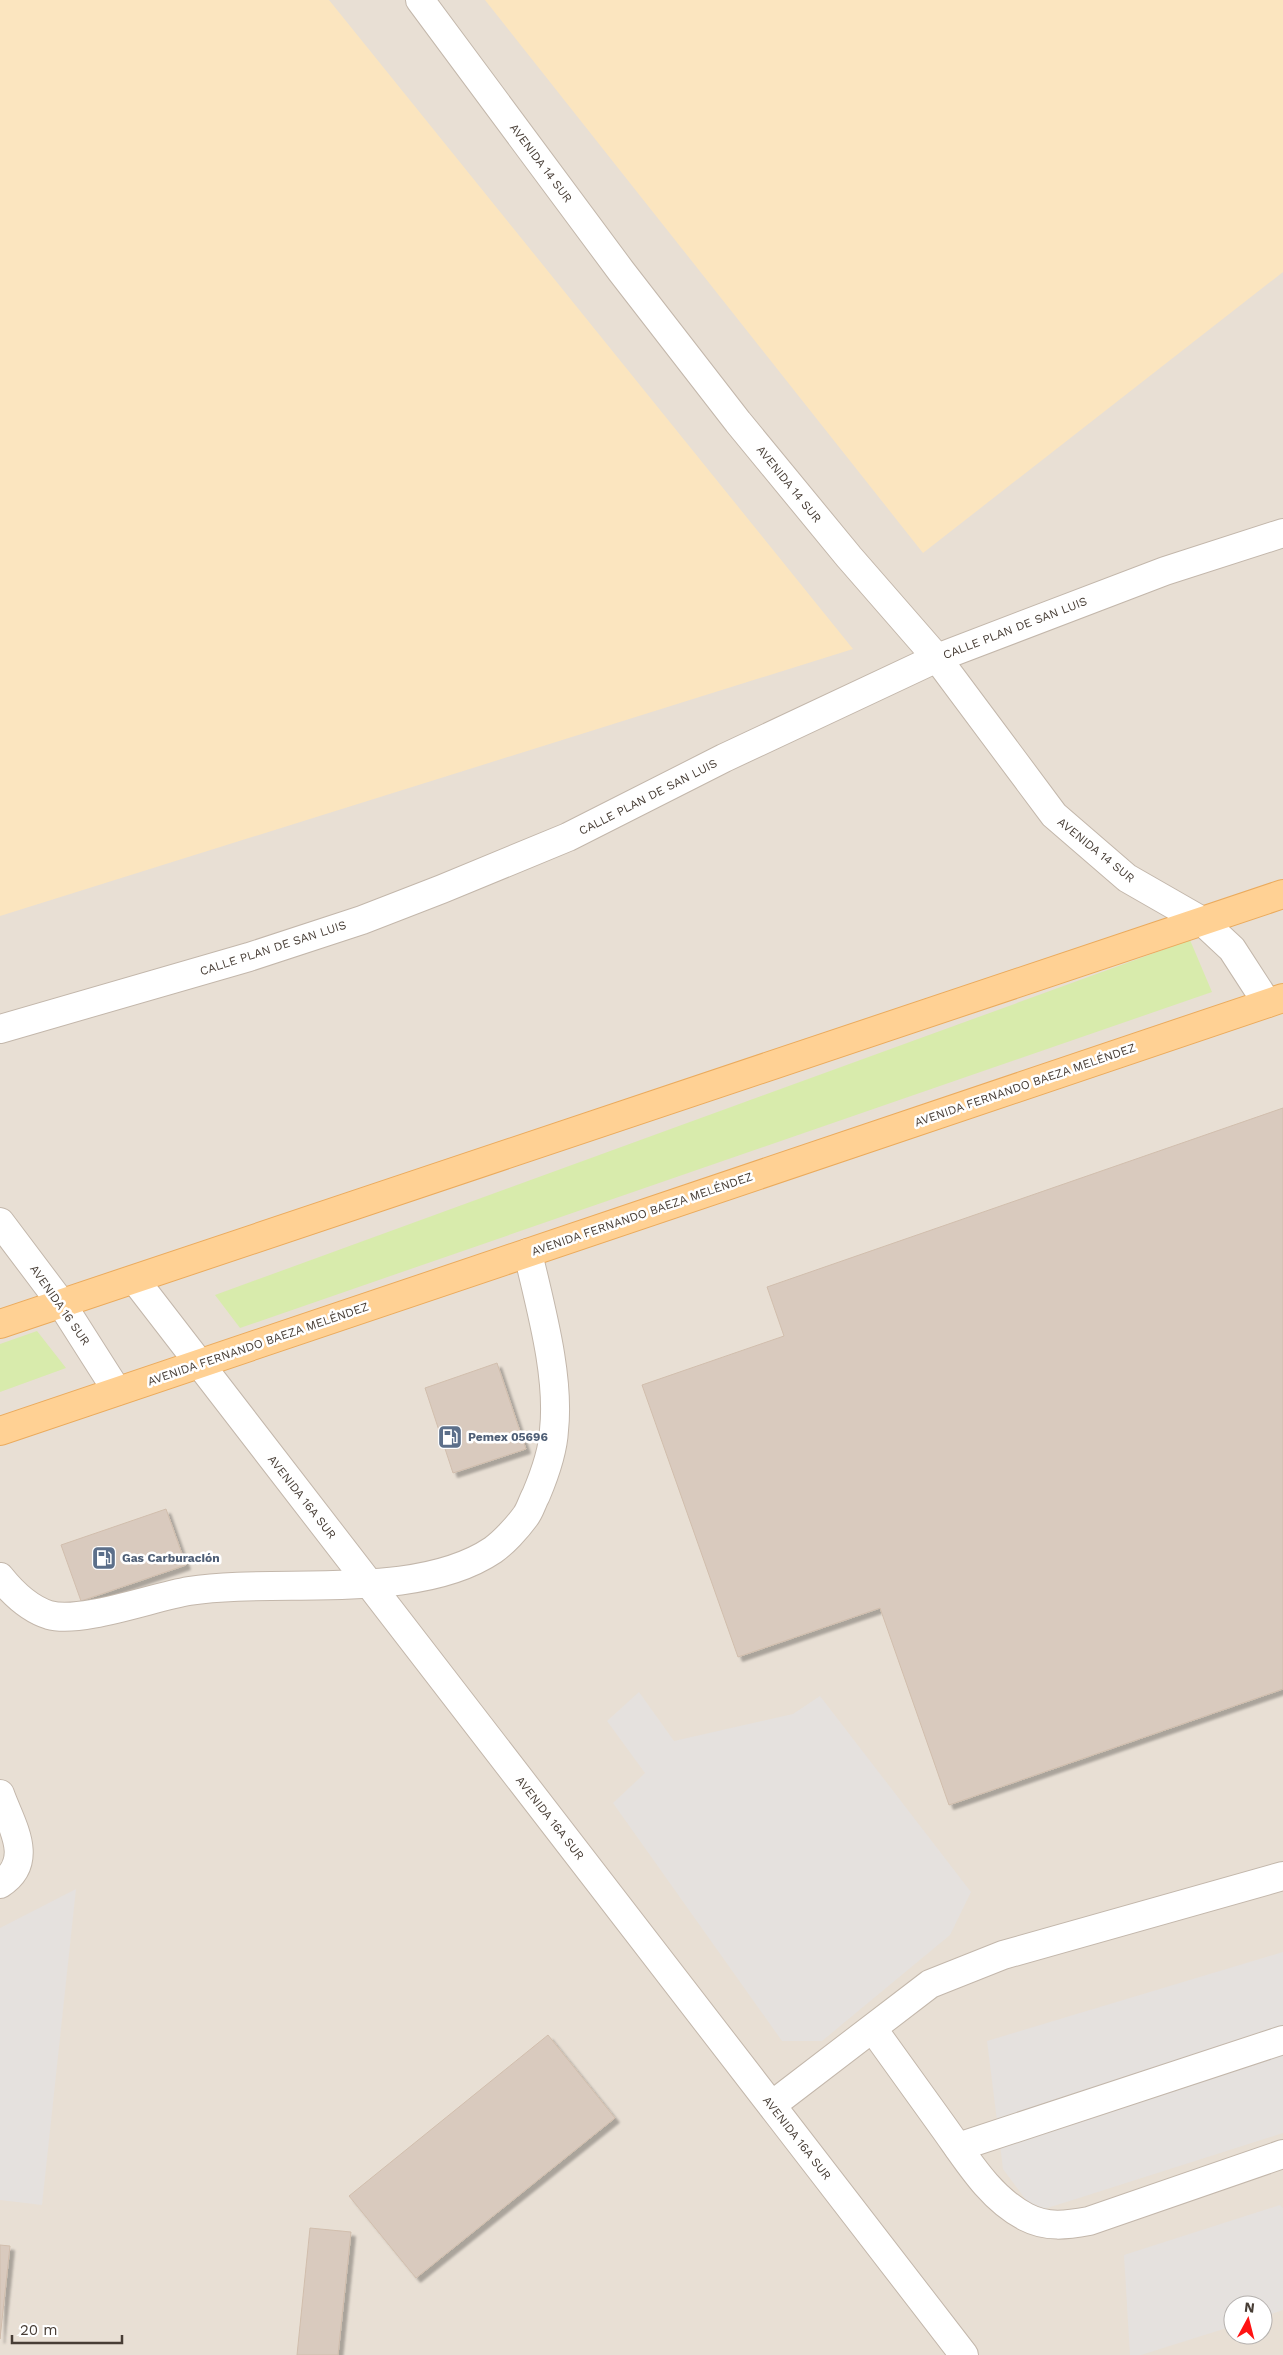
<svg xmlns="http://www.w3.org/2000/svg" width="1283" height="2355" font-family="'Work Sans',sans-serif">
<defs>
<filter id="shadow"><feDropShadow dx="4.5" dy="4.5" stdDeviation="1" flood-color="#0004"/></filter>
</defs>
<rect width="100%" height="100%" fill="#f4eee6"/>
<path fill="#e8dfd4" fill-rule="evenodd" d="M0,0H1283V2355H0ZM1233,2305H1263V2335H1233Z"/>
<g fill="#d8ebac">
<polygon points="1190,940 1212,992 240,1328 215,1295"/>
<polygon points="37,1331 66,1368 0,1392 0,1344"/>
</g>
<g fill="#fbe5bf">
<polygon points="0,0 329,0 853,649 0,916"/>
<polygon points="485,0 1283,0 1283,272 923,553"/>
</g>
<g fill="#e5e1de">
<polygon points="639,1692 674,1741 793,1714 820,1696 971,1892 950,1935 822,2041 782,2041 613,1803 645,1773 607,1721"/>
<polygon points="76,1889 42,2205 0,2200 0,1928"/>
<polygon points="1283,1952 1283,2133 1035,2212 1003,2169 987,2041"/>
<polygon points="1280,2205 1283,2208 1283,2310 1263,2317 1263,2305 1233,2305 1233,2326 1141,2355 1130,2355 1124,2255"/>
</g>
<g fill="#d9cabe" stroke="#d1bead" filter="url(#shadow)">
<polygon points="1283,1108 1283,1689 949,1805 880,1608 738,1657 642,1385 784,1336 767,1287"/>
<polygon points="497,1363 526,1449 453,1473 425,1388"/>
<polygon points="166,1509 186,1565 81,1601 61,1545"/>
<polygon points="548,2035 615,2118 416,2278 349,2196"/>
<polygon points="310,2228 351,2232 338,2355 297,2355"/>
<polygon points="0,2245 10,2246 0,2339"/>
</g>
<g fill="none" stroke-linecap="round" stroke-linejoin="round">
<defs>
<g id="minor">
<polyline points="420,0 621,271 738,422 849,557 937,658 1054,815 1127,878 1202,921 1232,949 1267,1003"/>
<polyline points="0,1029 249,957 362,920 442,889 568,837 724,758 937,658 1165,571 1283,533"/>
<polyline points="0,1222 61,1303 117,1391"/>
<polyline points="135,1280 964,2355"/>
<path d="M0,1577C12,1592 30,1609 49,1615C81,1624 153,1597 189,1591C278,1577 416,1602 493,1550C503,1543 517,1528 525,1517C530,1511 532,1502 536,1495C544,1476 553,1451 554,1430C560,1375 540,1306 528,1253"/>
<path d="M0,1794C11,1825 36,1861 0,1884"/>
<path d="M873,2029C896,2061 919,2093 942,2125C966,2158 989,2198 1026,2217C1047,2228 1067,2225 1089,2221L1283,2154"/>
<polyline points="772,2105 930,1984 1003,1955 1283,1876"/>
<polyline points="958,2147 1283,2040"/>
</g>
<g id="major">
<polyline points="0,1324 1283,894"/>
<polyline points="0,1431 1283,998"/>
</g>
</defs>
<use href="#minor" stroke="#c3b7ab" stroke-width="30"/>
<use href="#major" stroke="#ebab5d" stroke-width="30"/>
<use href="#minor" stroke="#fff" stroke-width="28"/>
<use href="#major" stroke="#ffd194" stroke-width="28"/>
</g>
<defs>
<symbol id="fuel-square" viewBox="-11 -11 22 22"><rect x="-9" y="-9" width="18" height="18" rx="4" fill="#5c6f8a" stroke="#fff"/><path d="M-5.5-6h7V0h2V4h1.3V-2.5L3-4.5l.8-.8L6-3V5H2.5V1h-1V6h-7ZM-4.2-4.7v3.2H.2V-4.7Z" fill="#fff"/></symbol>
</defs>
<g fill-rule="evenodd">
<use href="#fuel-square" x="436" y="1423" width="28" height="28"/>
<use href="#fuel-square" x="90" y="1544" width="28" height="28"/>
</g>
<g text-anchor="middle" stroke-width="5" stroke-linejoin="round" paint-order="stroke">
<g font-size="12" fill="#473d35" stroke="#fff">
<text transform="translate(541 163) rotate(53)" y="4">AVENIDA 14 SUR</text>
<text transform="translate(789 484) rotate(51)" y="4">AVENIDA 14 SUR</text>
<text transform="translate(1015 628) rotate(-21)" y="4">CALLE PLAN DE SAN LUIS</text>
<text transform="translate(648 797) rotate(-27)" y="4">CALLE PLAN DE SAN LUIS</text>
<text transform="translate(1096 850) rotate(39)" y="4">AVENIDA 14 SUR</text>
<text transform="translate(273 948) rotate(-18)" y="4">CALLE PLAN DE SAN LUIS</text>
<text transform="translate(1025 1085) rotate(-19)" y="4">AVENIDA FERNANDO BAEZA MELÉNDEZ</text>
<text transform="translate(642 1214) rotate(-19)" y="4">AVENIDA FERNANDO BAEZA MELÉNDEZ</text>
<text transform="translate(60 1305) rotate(55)" y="4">AVENIDA 16 SUR</text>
<text transform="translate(258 1344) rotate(-19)" y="4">AVENIDA FERNANDO BAEZA MELÉNDEZ</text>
<text transform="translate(302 1497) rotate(52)" y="4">AVENIDA 16A SUR</text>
<text transform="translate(550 1818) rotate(52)" y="4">AVENIDA 16A SUR</text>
<text transform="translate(797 2138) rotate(52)" y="4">AVENIDA 16A SUR</text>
</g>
<g font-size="12" font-weight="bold" fill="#4e5e75" stroke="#fff" text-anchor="start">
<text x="468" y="1441">Pemex 05696</text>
<text x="122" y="1562">Gas Carburación</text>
</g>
</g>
<g transform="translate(1248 2320) rotate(7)"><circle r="24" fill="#ffffff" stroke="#b5b1ae"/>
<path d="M0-4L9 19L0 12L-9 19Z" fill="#ff1212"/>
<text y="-8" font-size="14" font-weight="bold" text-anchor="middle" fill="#473d35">N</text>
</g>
<path d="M12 2335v8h110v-8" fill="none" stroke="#473d35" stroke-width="2.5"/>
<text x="20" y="2335" font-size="15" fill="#473d35" stroke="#ffffff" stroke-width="4" paint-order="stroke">20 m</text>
</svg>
